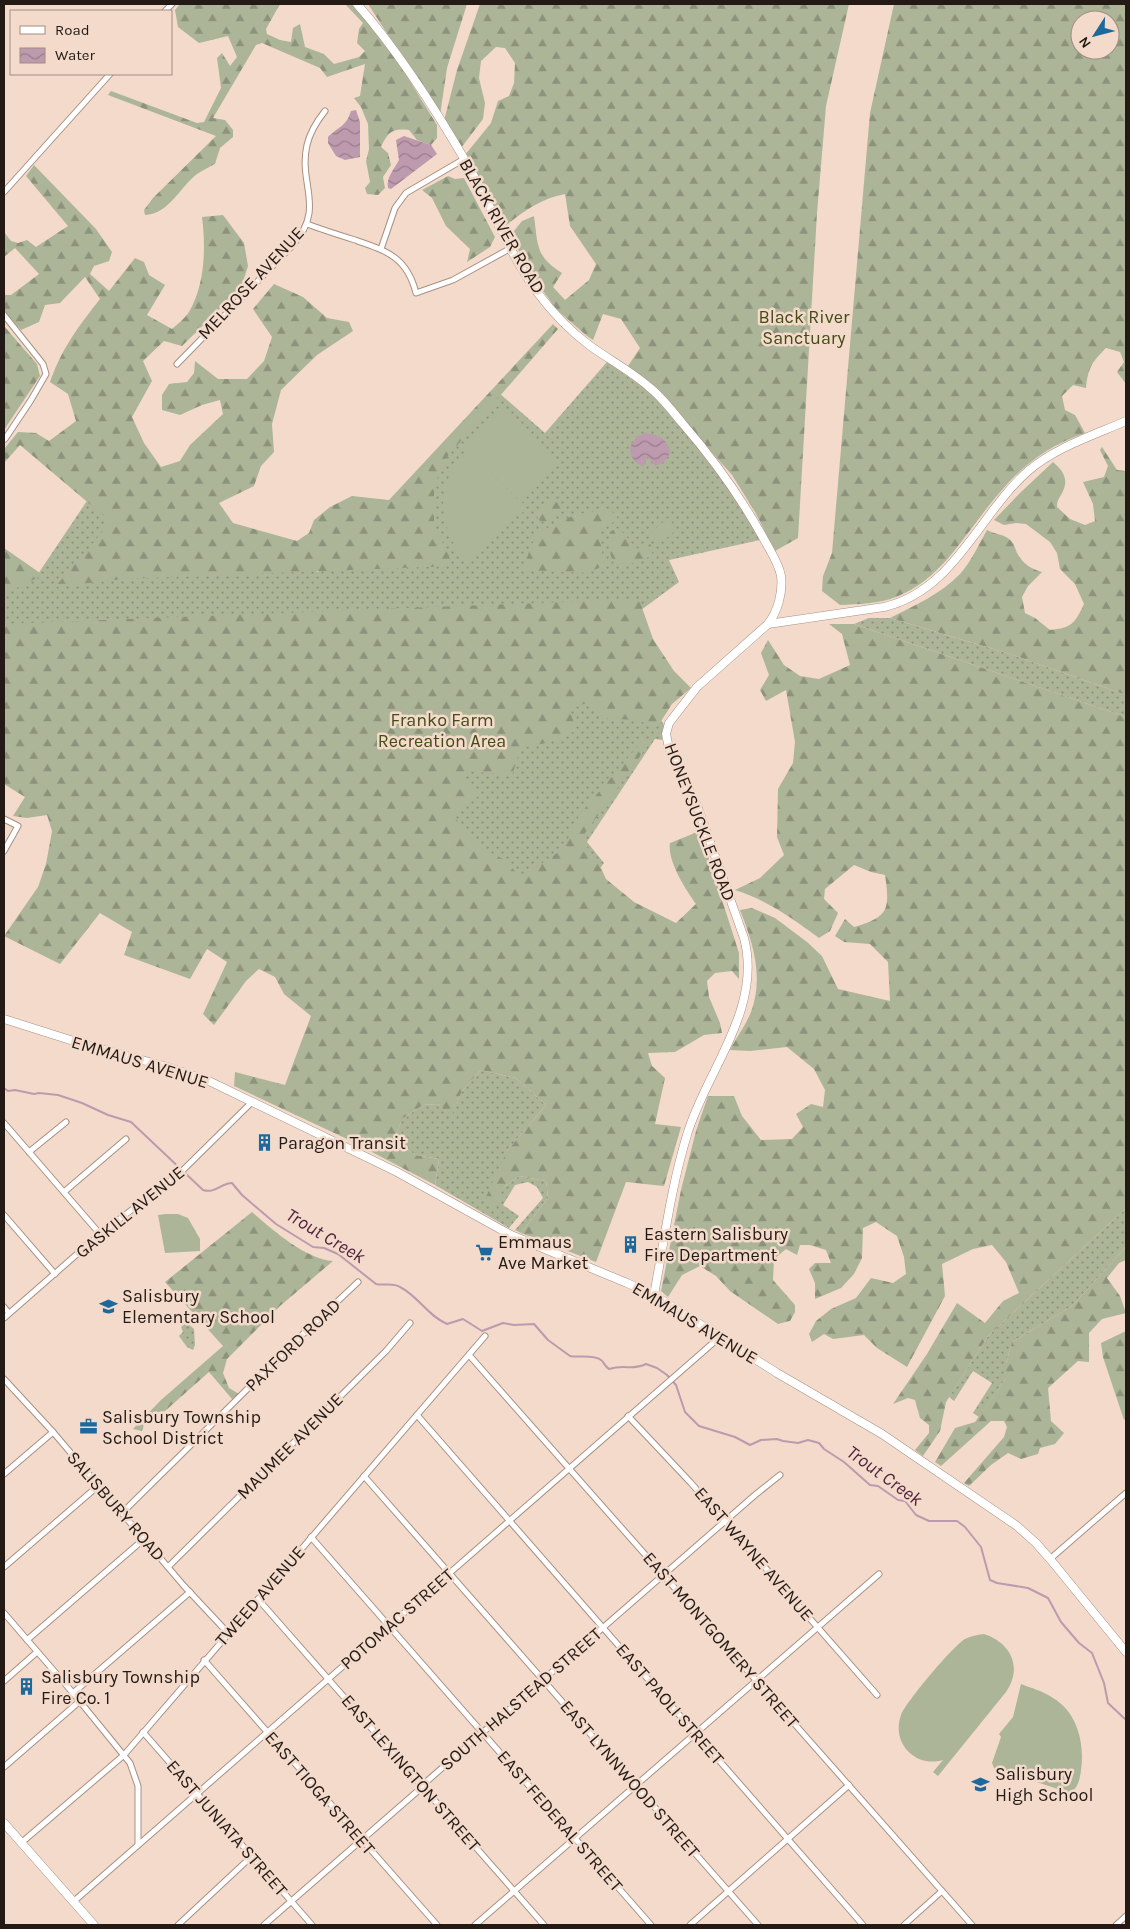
<svg xmlns="http://www.w3.org/2000/svg" width="1130" height="1929" font-family="Karla,sans-serif">
<defs>
<pattern id="grass-dots" width="8" height="8" patternUnits="userSpaceOnUse" patternTransform="scale(1.25)"><rect width="8" height="8" fill="#adb598"/><path d="M2 2h.1M6 6h.1" fill="none" stroke="#8c927b" stroke-width="1.8" stroke-linecap="round"/></pattern>
<pattern id="forest-firs" width="22" height="20" patternUnits="userSpaceOnUse" patternTransform="scale(1.25)"><rect width="22" height="20" fill="#adb598"/><path d="M5 1l3.5 6h-7zM16 11l3.5 6h-7z" fill="#8c927b"/></pattern>
<pattern id="water-waves" width="16" height="10" patternUnits="userSpaceOnUse" patternTransform="scale(1.25)"><rect width="16" height="10" fill="#bd9aad"/><path d="M0 5q4-4 8 0t8 0" fill="none" stroke="#997d8c"/></pattern>
</defs>
<rect width="100%" height="100%" fill="#f3dacb"/>
<g fill="url(#grass-dots)">
<polygon points="607,362 654,395 726,481 760,540 669,560 679,582 607,635 664,725 662,740 655,739 587,842 604,863 512,984 4,684 4,551 38,574 109,468 318,572 499,393 545,433"/>
<polygon points="869,618 890,618 1010,654 1126,695 1126,717 854,624"/>
<polygon points="481,1070 516,1078 546,1105 507,1151 503,1188 519,1176 546,1181 548,1198 521,1233 515,1230 543,1198 537,1187 528,1182 515,1185 503,1205 519,1216 509,1228 435,1185 439,1159 415,1155 394,1140 402,1119 423,1105 438,1104 451,1116 462,1091"/>
<polygon points="1126,1208 1126,1247 1072,1306 1012,1342 1006,1363 1006,1378 979,1417 973,1413 992,1383 973,1371 954,1401 949,1397 988,1336"/>
<polygon points="186,1322 194,1329 195,1345 193,1350 187,1347 179,1336 183,1332 181,1327"/>
</g>
<g fill="url(#forest-firs)" fill-rule="evenodd">
<path d="M180,4H280L266,29L267,34L280,40L291,42L293,28L300,24L305,47L324,54L334,64L359,57L365,51L357,43L359,29L363,23L345,4H353L392,52L437,125V138L431,145L417,140L409,130C392,128 388,132 381,147L388,153L391,165L383,177L385,188L378,195L367,194L365,188L370,182L366,161L369,149L368,124L361,107L354,98L360,96L365,64L327,77L320,68L262,43L256,45L213,118L225,120L233,130V137L220,148L215,164C209,167 203,170 197,174C180,187 169,214 145,215L144,210L153,198L216,136L108,95L111,91L197,123L204,122L221,88L217,58L222,53L230,66L237,57L228,36L199,43L178,27L175,10Z"/>
<polygon points="368,4 467,4 447,68 440,115"/>
<path d="M480,4H849L826,106L817,213L798,538L775,551L755,512L732,475L646,379L628,366L640,348L621,319L603,314L593,340L587,336L556,309L535,279L510,236L522,221L534,216C538,245 535,256 562,273L553,287L565,300L589,280L596,264L570,226L565,194C540,199 524,211 504,227L465,155L491,123L498,101L509,96L514,83L515,63L505,48L496,47L481,61L479,78L485,103L483,119L461,148L444,121L457,70Z"/>
<path d="M894,4H1126V384L1117,372L1124,362L1120,352L1106,348C1092,362 1088,368 1086,388L1073,385L1062,396L1065,410L1075,415L1085,433C1040,449 1016,471 987,508C960,542 939,580 896,597C879,604 858,604 840,605L822,591L823,576L832,553L870,113ZM1080,20H1110V50H1080Z"/>
<path d="M34,165L96,229L112,252L109,261L94,266L90,274L109,291L135,258L144,262L149,275L165,285L147,315L172,329C178,324 185,318 189,312C205,285 206,247 202,217L223,215L244,243L248,266L241,288L182,346L164,341L143,361L152,381L132,417L144,443L161,467L180,461L190,445L223,414L220,400L202,405L180,415L162,410V395L169,384L187,382L194,373L195,361L218,379H247L264,361L272,337L253,309L274,284L303,297L327,318L349,322L353,331L317,355L281,390L272,424L274,452L261,466L254,486L219,503L233,523L297,541L309,533L314,520L330,507L352,496L389,500L553,324L558,329L447,457L434,486V531L448,550L451,566L123,579L55,587L111,522L20,445L4,463V449L18,432L36,433L49,441L76,421L68,394L50,382C62,348 78,327 100,299L85,277L60,303L45,305L39,322L21,330L4,311V295H11L39,274L15,248L4,257V232L11,241L18,243L27,240L36,247L68,226L26,176Z"/>
<polygon points="448,176 455,179 464,178 495,237 490,247 467,262 470,249 446,226 432,198 422,190"/>
<polygon points="4,326 37,364 40,376 4,430"/>
<path d="M1102,447L1117,470L1126,471V695L1010,654L890,618C915,605 941,594 960,574C971,562 979,544 987,530C994,534 1003,534 1009,539C1014,543 1015,548 1017,553C1023,564 1031,569 1042,572L1028,586L1022,597L1025,613L1035,618L1050,630C1072,628 1075,623 1084,604L1075,584L1060,569L1057,553L1050,542L1026,524L1016,523L1004,525L994,520L1020,493L1053,462C1062,470 1069,478 1063,491C1060,498 1057,499 1057,507L1070,519L1085,525L1095,521L1093,504L1083,482L1104,477L1108,466L1100,450Z"/>
<polygon points="552,497 556,502 565,506 565,510 555,514 553,519 544,522 540,521 537,517"/>
<polygon points="611,510 618,519 601,530 600,539 604,565 588,573 526,570 529,550 539,531 553,526 576,514"/>
<path d="M616,528C626,532 629,543 638,549L650,544L654,550C645,565 630,563 614,564C610,554 607,544 610,532Z"/>
<polygon points="4,547 4,548 43,575 10,591 4,591"/>
<path d="M639,599L653,639L674,671L691,688L672,704L658,726L634,720L603,718L587,703L569,709L577,730L550,742L521,748L512,775L467,771L459,778L481,795L460,806L455,818L484,849L505,860L521,878L563,849L580,814L644,739L653,738L583,836L589,851L601,868L606,879L634,902L676,923L696,904C686,890 667,861 670,843L700,831L739,953V979L732,971L715,973L707,981L709,997L720,1023L722,1033L704,1035L675,1052L648,1053L652,1066L665,1078L655,1124L681,1127L664,1186L626,1182L596,1262L521,1233L548,1198L546,1181L519,1176L503,1188L495,1208L486,1197L507,1151L546,1105L516,1078L481,1070L462,1091L451,1117L438,1104L423,1105L402,1119L394,1140L415,1155L439,1159L435,1185L347,1139L234,1086L235,1072L285,1085L311,1016L284,994L275,977L259,969L246,981L214,1025L203,1014L227,962L207,949L190,979L124,955L132,932L100,913L60,964L4,936L38,887L46,864L52,831L47,815L27,818L13,816L25,797L4,784V624Z"/>
<path d="M829,624H854L1126,717V1208L988,1336L946,1402L940,1431L923,1456L915,1450L929,1433V1425L920,1418L915,1400L908,1398L893,1404L927,1354L957,1303L985,1323L1003,1301L1019,1293L1006,1262L992,1245L973,1249L942,1264L945,1296L907,1367L877,1348L864,1335L833,1339L824,1334L812,1342L809,1334L816,1321L831,1309L856,1298L871,1278L893,1283L906,1274L904,1257L897,1236L876,1222L863,1228L862,1258L854,1274L841,1288L815,1299V1283L809,1269L815,1263H831L826,1250L810,1245H800L797,1255L786,1249L774,1259L773,1280L795,1305V1312L790,1321L778,1324L730,1291L716,1276L700,1266L682,1275L668,1297L661,1291L681,1190L696,1131L708,1096H734L742,1116L761,1140L792,1139L803,1127L796,1114L811,1104L823,1107L825,1090L814,1069L787,1047L750,1051L730,1050C736,1038 746,1025 751,1012C764,977 753,943 740,910L752,908L775,918L807,942L822,956L838,989L890,1001L888,962L870,944L844,942L835,936L845,919L854,927C889,917 890,909 885,875L871,872L854,865L825,889L824,899L838,913L830,931L819,938C792,918 767,900 735,890L760,878L784,855L777,837L778,789L793,763L795,742L786,690L766,701L760,690L769,675L761,653L768,640L784,665L800,676L819,679L850,665L842,634Z"/>
<path d="M252,1212C273,1230 305,1259 333,1261L280,1306L227,1359L223,1373L229,1388L239,1394L232,1399L209,1372L165,1411L154,1413L145,1421L142,1431L133,1429L161,1400L223,1346L165,1282Z"/>
<polygon points="1126,1247 1126,1260 1119,1263 1107,1278 1120,1296 1126,1313 1102,1319 1089,1333 1089,1362 1078,1361 1048,1388 1051,1421 1064,1433 1055,1444 1040,1448 1038,1454 1021,1459 1008,1453 991,1465 969,1486 964,1483 1004,1437 1007,1427 1004,1421 991,1421 941,1466 935,1462 955,1428 975,1422 1006,1378 1006,1363 1012,1342 1072,1306"/>
<polygon points="1126,1331 1126,1418 1124,1420 1103,1357 1101,1343"/>
</g>
<g fill="#adb598">
<path d="M502,405L560,462L522,502L526,507L524,512L519,514L477,556L466,562C444,535 434,499 454,467C458,461 463,457 467,452L518,502H521L463,445Z"/>
<polygon points="668,518 677,529 657,546 648,535"/>
<polygon points="166,1214 178,1214 188,1218 200,1239 200,1251 165,1253 158,1215"/>
<path d="M984,1634C1011,1643 1023,1667 1006,1692L938,1776L933,1772L943,1760C931,1763 921,1762 911,1754C899,1744 896,1729 901,1715C906,1702 953,1646 965,1639C971,1636 977,1635 984,1634Z"/>
<path d="M1021,1684C1031,1688 1043,1691 1053,1698C1077,1712 1085,1743 1081,1770C1080,1779 1078,1788 1070,1793L994,1768L992,1763L1001,1737L999,1734L1013,1717Z"/>
</g>
<g fill="url(#water-waves)">
<path d="M356,110L360,122V157L345,160L336,156L328,143V137C339,126 346,127 351,111Z"/>
<path d="M404,136L431,145L437,154L391,189L388,188C386,177 394,170 399,160L396,140Z"/>
<path d="M646,433C660,435 667,439 670,453L664,462L655,466L648,457L646,459V464L642,466C624,457 628,438 646,433Z"/>
</g>
<g fill="none" stroke-linecap="round" stroke-linejoin="round">
<path stroke="#bd9aad" stroke-width="2" d="M4,1088L8,1091L15,1090L34,1094L39,1093L58,1095L82,1103L108,1115L131,1122L203,1190C215,1194 221,1183 232,1183L242,1195L276,1224L313,1247L324,1248L338,1254L376,1284C384,1286 392,1282 400,1287C418,1296 428,1316 447,1324L463,1319L482,1331L503,1323L514,1325L534,1324L548,1340L570,1356C577,1358 593,1354 601,1360C604,1362 605,1367 609,1369C625,1364 632,1371 646,1364L657,1368L667,1375L676,1385L685,1412L699,1426L735,1437L750,1445L761,1440L777,1439L783,1441L798,1443L808,1440L819,1443L824,1449L844,1462L870,1485L878,1486L898,1500L905,1501L916,1515L929,1521H957L965,1527L981,1547L990,1580L997,1583L1028,1588L1048,1598L1061,1622L1079,1643L1092,1653L1104,1683L1108,1703L1126,1720"/>
<defs>
<g id="street">
<polyline points="165,11 172,4"/>
<polyline points="4,192 110,74"/>
<path d="M307,224C323,230 339,235 355,240C387,251 407,257 416,293L453,280L511,248"/>
<polyline points="381,249 395,208 406,193 464,159"/>
<polyline points="4,315 43,364 46,374 31,400 5,439"/>
<path d="M177,364L293,245C326,207 298,185 307,145C310,132 317,121 325,111"/>
<polyline points="4,819 18,826 4,851"/>
<polyline points="4,1123 100,1234"/>
<polyline points="29,1152 66,1122"/>
<polyline points="64,1192 126,1139"/>
<polyline points="4,1215 55,1274"/>
<polyline points="4,1307 9,1313"/>
<polyline points="4,1318 100,1234 180,1173 252,1102"/>
<polyline points="469,1355 972,1925"/>
<polyline points="4,1379 53,1432 184,1586 228,1633"/>
<polyline points="417,1415 863,1925"/>
<polyline points="628,1416 691,1483 877,1695"/>
<polyline points="4,1474 53,1432"/>
<polyline points="364,1476 758,1925"/>
<polyline points="122,1513 305,1332 358,1282"/>
<polyline points="311,1537 651,1925"/>
<polyline points="1050,1559 1126,1493"/>
<polyline points="4,1567 98,1486"/>
<polyline points="168,1567 386,1351 410,1323"/>
<polyline points="258,1599 544,1925"/>
<polyline points="4,1613 73,1693 130,1763 138,1786 138,1845"/>
<polyline points="27,1640 144,1539"/>
<polyline points="204,1660 437,1925"/>
<polyline points="4,1681 37,1652"/>
<polyline points="73,1693 190,1592"/>
<polyline points="143,1732 312,1925"/>
<polyline points="4,1767 80,1701"/>
<polyline points="21,1843 124,1755 485,1336"/>
<polyline points="73,1902 721,1336"/>
<polyline points="178,1925 252,1856"/>
<polyline points="264,1925 420,1789 426,1782 755,1495 780,1475"/>
<polyline points="475,1925 879,1574"/>
<polyline points="690,1925 849,1785"/>
<polyline points="904,1925 942,1891"/>
<polyline points="1116,1925 1126,1916"/>
</g>
<g id="secondary">
<path d="M357,4C400,53 436,110 469,167C492,208 509,253 537,292C552,312 569,330 589,345C608,359 631,371 649,387C662,397 672,411 683,424C715,461 742,499 765,541C771,552 779,564 781,576C783,592 778,611 768,624"/>
<polyline points="4,1019 86,1045 168,1067 211,1082 397,1172 511,1235 627,1283 654,1295 777,1373 882,1434 1017,1526 1036,1543 1050,1559 1126,1652"/>
<path d="M654,1295C664,1242 671,1187 687,1135C706,1071 763,1009 744,938L698,808L669,748L666,734L669,723L697,687L768,624L884,607C954,591 979,514 1028,471C1056,447 1094,435 1126,421"/>
<polyline points="4,1823 94,1925"/>
</g>
</defs>
<use href="#street" stroke="#a89083" stroke-width="7"/>
<use href="#secondary" stroke="#a89083" stroke-width="9"/>
<use href="#street" stroke="#fff" stroke-width="5"/>
<use href="#secondary" stroke="#fff" stroke-width="8"/>
</g>
<defs>
<symbol id="building-bare" viewBox="-9 -9 18 18"><path d="M-4-6H4V6H1V3H-1V6H-4ZM-2.5-4.3h1.7v1.8h-1.7ZM.8-4.3h1.7v1.8H.8ZM-2.5-1h1.7V.8h-1.7ZM.8-1h1.7V.8H.8Z" fill="#1e699c" stroke="#f3dacb" stroke-width="2.5" paint-order="stroke"/></symbol>
<symbol id="supermarket-bare" viewBox="-9 -9 18 18"><path d="M-6-5.5h2.5l.6 2H6L4.5 2H-2.5L-4.4-4H-6ZM-1.5 3.2a1.3 1.3 0 1 0 .1 0ZM3 3.2a1.3 1.3 0 1 0 .1 0Z" fill="#1e699c" stroke="#f3dacb" stroke-width="2.5" paint-order="stroke"/></symbol>
<symbol id="school-bare" viewBox="-9 -9 18 18"><path d="M0-5L7-2L0 1L-7-2ZM-4 1L0 2.5L4 1V4Q0 6-4 4Z" fill="#1e699c" stroke="#f3dacb" stroke-width="2.5" paint-order="stroke"/></symbol>
<symbol id="office-bare" viewBox="-9 -9 18 18"><path d="M-6-3h4V-5.5h4V-3h4V5H-6ZM-1-4.5V-3h2v-1.5ZM-6 0V1H6V0Z" fill="#1e699c" stroke="#f3dacb" stroke-width="2.5" paint-order="stroke"/></symbol>
</defs>
<g fill-rule="evenodd">
<use href="#building-bare" x="252" y="1130" width="25" height="25"/>
<use href="#building-bare" x="618" y="1232" width="25" height="25"/>
<use href="#supermarket-bare" x="472" y="1240" width="25" height="25"/>
<use href="#school-bare" x="96" y="1294" width="25" height="25"/>
<use href="#office-bare" x="76" y="1414" width="25" height="25"/>
<use href="#building-bare" x="14" y="1674" width="25" height="25"/>
<use href="#school-bare" x="968" y="1772" width="25" height="25"/>
</g>
<g text-anchor="middle" stroke-width="5" stroke-linejoin="round" paint-order="stroke">
<g font-size="18" fill="#231a15" stroke="#f3dacb">
<text transform="translate(502 226) rotate(60)" y="6">BLACK RIVER ROAD</text>
<text transform="translate(251 283) rotate(-47)" y="6">MELROSE AVENUE</text>
<text transform="translate(700 822) rotate(69)" y="6">HONEYSUCKLE ROAD</text>
<text transform="translate(140 1062) rotate(17)" y="6">EMMAUS AVENUE</text>
<text transform="translate(130 1212) rotate(-39)" y="6">GASKILL AVENUE</text>
<text transform="translate(695 1323) rotate(31)" y="6">EMMAUS AVENUE</text>
<text transform="translate(293 1345) rotate(-44)" y="6">PAXFORD ROAD</text>
<text transform="translate(290 1446) rotate(-45)" y="6">MAUMEE AVENUE</text>
<text transform="translate(116 1506) rotate(49)" y="6">SALISBURY ROAD</text>
<text transform="translate(754 1554) rotate(49)" y="6">EAST WAYNE AVENUE</text>
<text transform="translate(260 1596) rotate(-49)" y="6">TWEED AVENUE</text>
<text transform="translate(397 1619) rotate(-41)" y="6">POTOMAC STREET</text>
<text transform="translate(721 1640) rotate(49)" y="6">EAST MONTGOMERY STREET</text>
<text transform="translate(521 1699) rotate(-41)" y="6">SOUTH HALSTEAD STREET</text>
<text transform="translate(670 1704) rotate(49)" y="6">EAST PAOLI STREET</text>
<text transform="translate(411 1773) rotate(49)" y="6">EAST LEXINGTON STREET</text>
<text transform="translate(630 1779) rotate(49)" y="6">EAST LYNNWOOD STREET</text>
<text transform="translate(320 1793) rotate(49)" y="6">EAST TIOGA STREET</text>
<text transform="translate(560 1821) rotate(49)" y="6">EAST FEDERAL STREET</text>
<text transform="translate(227 1828) rotate(49)" y="6">EAST JUNIATA STREET</text>
</g>
<g font-size="18" fill="#424c15" stroke="#f3dacb">
<text x="804" y="323">Black River<tspan x="804" dy="21">Sanctuary</tspan></text>
<text x="442" y="726">Franko Farm<tspan x="442" dy="21">Recreation Area</tspan></text>
</g>
<g font-size="18" fill="#231a15" stroke="#f3dacb" text-anchor="start">
<text x="278" y="1149">Paragon Transit</text>
<text x="644" y="1240">Eastern Salisbury<tspan x="644" dy="21">Fire Department</tspan></text>
<text x="498" y="1248">Emmaus<tspan x="498" dy="21">Ave Market</tspan></text>
<text x="122" y="1302">Salisbury<tspan x="122" dy="21">Elementary School</tspan></text>
<text x="102" y="1423">Salisbury Township<tspan x="102" dy="21">School District</tspan></text>
<text x="41" y="1683">Salisbury Township<tspan x="41" dy="21">Fire Co. 1</tspan></text>
<text x="995" y="1780">Salisbury<tspan x="995" dy="21">High School</tspan></text>
</g>
<g font-size="19" font-style="italic" fill="#4d1f3b" stroke="#f3dacb">
<text transform="translate(326 1235) rotate(31)" y="7">Trout Creek</text>
<text transform="translate(885 1475) rotate(36)" y="7">Trout Creek</text>
</g>
</g>
<rect width="1130" height="1929" fill="none" stroke="#231a15" stroke-width="10"/>
<rect x="10" y="10" width="162" height="65" fill="#f3dacb" stroke="#a08d82"/>
<rect x="20" y="26" width="25" height="8" fill="#ffffff" stroke="#a08d82"/>
<text x="55" y="35" font-size="15" fill="#231a15">Road</text>
<rect x="20" y="48" width="25" height="15" fill="url(#water-waves)" stroke="#a08d82"/>
<text x="55" y="60" font-size="15" fill="#231a15">Water</text>
<g transform="translate(1095 35) rotate(234)"><circle r="24" fill="#f3dacb" stroke="#a08d82"/>
<path d="M0-4L9 19L0 12L-9 19Z" fill="#1e699c"/>
<text y="-8" font-size="14" font-weight="bold" text-anchor="middle" fill="#231a15">N</text>
</g>
</svg>
